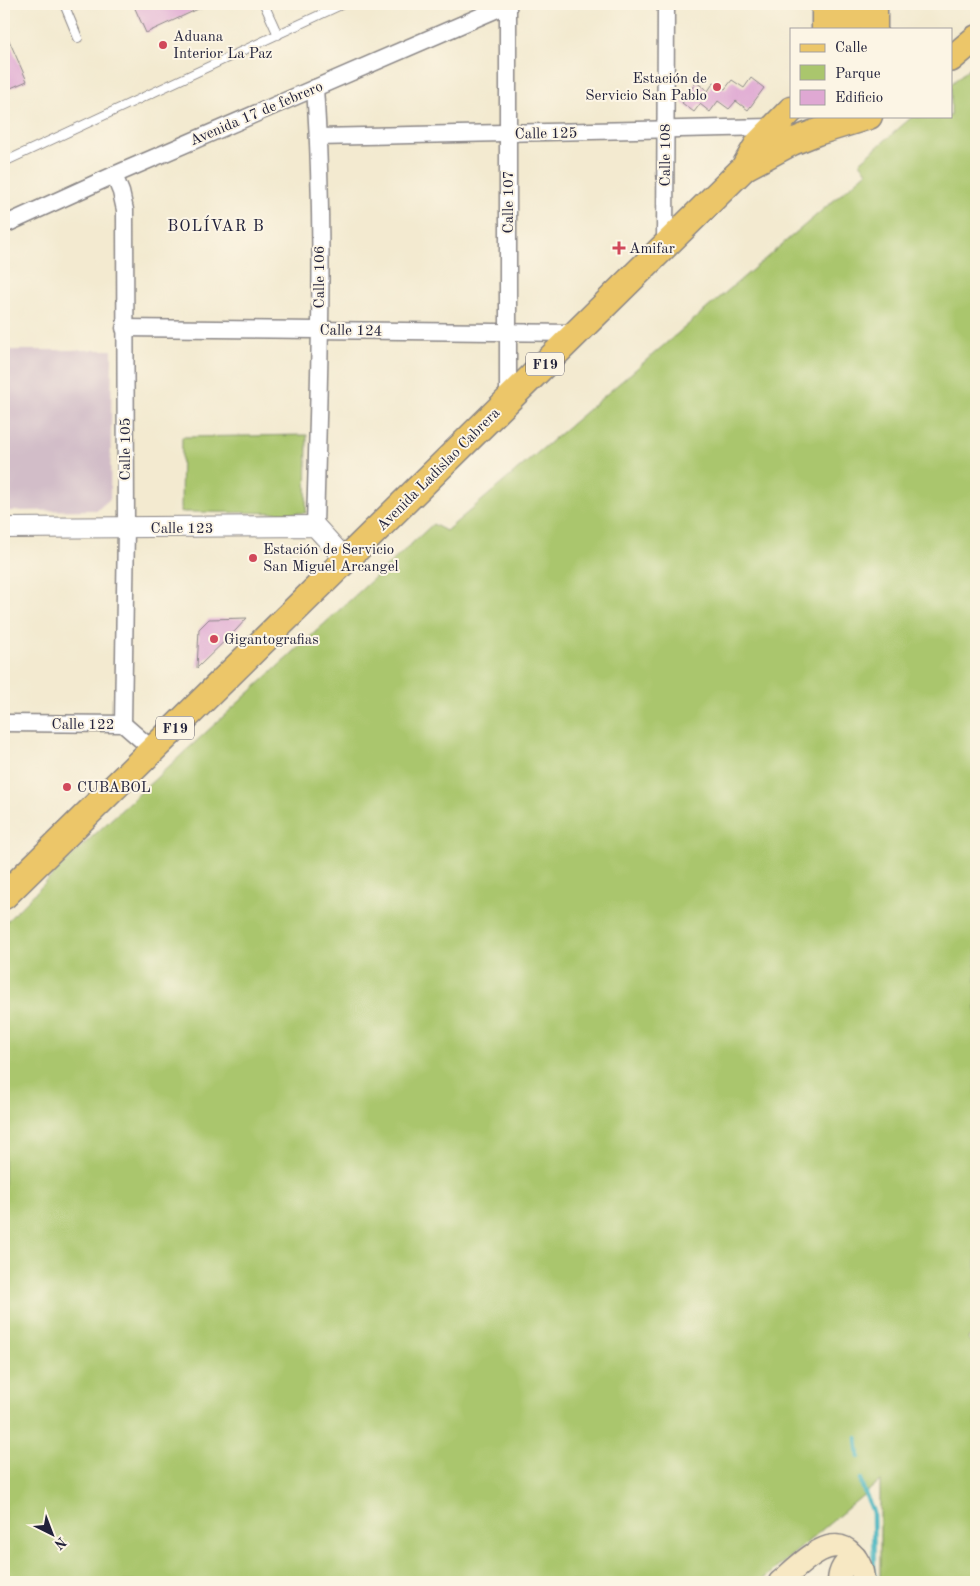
<svg xmlns="http://www.w3.org/2000/svg" width="980" height="1586" font-family="'Old Standard TT',serif">
<rect width="100%" height="100%" fill="#fcf5e5"/>
<filter id="ink" filterUnits="userSpaceOnUse"><feTurbulence type="fractalNoise" baseFrequency=".02" numOctaves="2"/><feDisplacementMap in="SourceGraphic" scale="10" xChannelSelector="R" yChannelSelector="G"/><feConvolveMatrix kernelMatrix="1 2 1 2 8 2 1 2 1" color-interpolation-filters="sRGB"/></filter>
<filter id="wash" filterUnits="userSpaceOnUse"><feTurbulence type="fractalNoise" baseFrequency=".0096" numOctaves="4" result="noise"/><feDisplacementMap in="SourceGraphic" scale="20" xChannelSelector="R" yChannelSelector="G"/><feGaussianBlur stdDeviation="1.12" result="paint"/><feColorMatrix in="noise" values="0 0 0 0 0 0 0 0 0 0 0 0 0 0 0 0 0 1.4 0 .05"/><feComposite in="paint" operator="in"/></filter>
<g filter="url(#wash)">
<rect width="100%" height="100%" fill="#f3ead0"/>
<polygon fill="#d2bdc8" points="4,350 112,350 110,499 97,510 4,511"/>
<g fill="#aac66d" stroke="#667454">
<polygon points="976,62 976,1332 968,1338 976,1351 976,1582 880,1582 880,1481 760,1582 4,1582 4,924 81,847 433,524 446,531 867,172 860,162 913,116 951,116 951,84"/>
<polygon points="307,435 306,513 181,512 182,437"/>
</g>
<g fill="none" stroke-linecap="round" stroke-linejoin="round">
<g stroke="#48b6c1" stroke-width="4.5">
<polyline points="857,1438 859,1457"/>
<path d="M861,1479C862,1493 870,1500 873,1513L874,1578"/>
</g>
</g>
<g id="blocks">
<g fill="#dfa8d3">
<polygon points="133,4 209,4 146,33"/>
<polygon points="4,29 27,81 4,91"/>
<polygon points="751,78 764,88 748,110 736,101 729,109 718,101 710,112 700,104 694,112 682,103 696,82 708,91 714,82 725,89 732,80 744,88"/>
<polygon points="247,618 236,630 197,668 199,629 209,619"/>
</g>
</g>
</g>
<g filter="url(#ink)">
<use href="#blocks" fill-opacity="0" stroke="#8a8686" stroke-width="1"/>
<g fill="none" stroke-linecap="round" stroke-linejoin="round">
<defs>
<g id="service">
<polyline points="64,4 78,38"/>
<polyline points="264,4 278,35"/>
<polyline points="4,162 343,4"/>
</g>
<g id="minor">
<polyline points="508,4 508,400"/>
<path d="M315,88C325,234 319,380 315,526"/>
<polyline points="318,137 773,127"/>
<polyline points="114,175 121,192 125,210 126,528 123,724"/>
<polyline points="4,225 114,175 509,4"/>
<polyline points="665,246 666,4"/>
<polyline points="124,328 577,333"/>
<polyline points="4,723 123,724 153,750"/>
</g>
<polyline id="tertiary" points="4,528 315,526 346,560"/>
<g id="secondary">
<path d="M780,1582C797,1568 830,1530 852,1554C860,1562 863,1571 863,1582"/>
<path d="M839,1582C839,1571 845,1561 855,1557"/>
</g>
<g id="primary">
<path d="M839,21C854,32 853,13 853,4"/>
<polyline points="951,59 976,38"/>
</g>
<g id="trunk">
<polyline points="874,4 874,29"/>
<polyline points="825,29 825,4"/>
<polyline points="747,166 792,142 817,132 869,116"/>
<polyline points="4,896 744,168 758,144 791,110"/>
</g>
</defs>
<use href="#service" stroke="#8a8686" stroke-width="10"/>
<use href="#minor" stroke="#8a8686" stroke-width="19"/>
<use href="#tertiary" stroke="#8a8686" stroke-width="22"/>
<use href="#secondary" stroke="#8a8686" stroke-width="25"/>
<use href="#primary" stroke="#8a8686" stroke-width="28"/>
<use href="#trunk" stroke="#8a8686" stroke-width="29"/>
<use href="#service" stroke="#fff" stroke-width="8"/>
<use href="#minor" stroke="#fff" stroke-width="16"/>
<use href="#tertiary" stroke="#fff" stroke-width="20"/>
<use href="#secondary" stroke="#f7e8c3" stroke-width="22"/>
<use href="#primary" stroke="#ecc669" stroke-width="25"/>
<use href="#trunk" stroke="#ecc669" stroke-width="26"/>
</g>
</g>
<g fill="#d1495b" stroke="#fcf5e5" stroke-width="2">
<circle cx="163" cy="45" r="5"/>
<circle cx="717" cy="87" r="5"/>
<path d="M616.5 240.5h5v5h5v5h-5v5h-5v-5h-5v-5h5z"/>
<circle cx="253" cy="558" r="5"/>
<circle cx="214" cy="639" r="5"/>
<circle cx="67" cy="787" r="5"/>
</g>
<g text-anchor="middle" stroke-width="4" stroke-linejoin="round" paint-order="stroke">
<g fill="#fcf5e5" stroke="#63616e" stroke-width="1">
<rect x="526" y="352.5" width="38" height="23" rx="4"/>
<rect x="156" y="716.5" width="38" height="23" rx="4"/>
</g>
<g font-size="14" font-weight="bold" fill="#22223b">
<text x="545" y="369">F19</text>
<text x="175" y="733">F19</text>
</g>
<g font-size="15" fill="#22223b" stroke="#fcf5e5" text-anchor="start">
<text x="173" y="41">Aduana<tspan x="173" dy="17">Interior La Paz</tspan></text>
<text x="707" y="83" text-anchor="end">Estación de<tspan x="707" dy="17">Servicio San Pablo</tspan></text>
<text x="629" y="253">Amifar</text>
<text x="263" y="554">Estación de Servicio<tspan x="263" dy="17">San Miguel Arcangel</tspan></text>
<text x="224" y="644">Gigantografias</text>
<text x="77" y="792">CUBABOL</text>
</g>
<g font-size="15" fill="#22223b" stroke="#fcf5e5">
<text transform="translate(256 113) rotate(-23)" y="5">Avenida 17 de febrero</text>
<text transform="translate(546 133) rotate(-1)" y="5">Calle 125</text>
<text transform="translate(665 155) rotate(-90)" y="5">Calle 108</text>
<text transform="translate(508 202) rotate(-90)" y="5">Calle 107</text>
<text transform="translate(319 277) rotate(-90)" y="5">Calle 106</text>
<text transform="translate(351 330) rotate(1)" y="5">Calle 124</text>
<text transform="translate(125 449) rotate(-90)" y="5">Calle 105</text>
<text transform="translate(438 469) rotate(-45)" y="5">Avenida Ladislao Cabrera</text>
<text x="182" y="533">Calle 123</text>
<text x="83" y="729">Calle 122</text>
</g>
<g font-size="16" letter-spacing="1" fill="#22223b" stroke="#fcf5e5">
<text x="216" y="231">BOLÍVAR B</text>
</g>
</g>
<rect width="980" height="1586" fill="none" stroke="#fcf5e5" stroke-width="20"/>
<rect x="790" y="28" width="162" height="90" fill="#fcf5e5" stroke="#a5a1a1"/>
<rect x="800" y="44" width="25" height="8" fill="#ecc669" stroke="#a5a1a1"/>
<text x="835" y="52" font-size="15" fill="#22223b">Calle</text>
<rect x="800" y="65" width="25" height="15" fill="#aac66d" stroke="#a5a1a1"/>
<text x="835" y="78" font-size="15" fill="#22223b">Parque</text>
<rect x="800" y="90" width="25" height="15" fill="#dfa8d3" stroke="#a5a1a1"/>
<text x="835" y="102" font-size="15" fill="#22223b">Edificio</text>
<g transform="translate(52 1534) rotate(138)" stroke="#fcf5e5" stroke-width="4" paint-order="stroke">
<path d="M0-4L9 19L0 12L-9 19Z" fill="#22223b"/>
<text y="-8" font-size="14" font-weight="bold" text-anchor="middle" fill="#22223b">N</text>
</g>
</svg>
